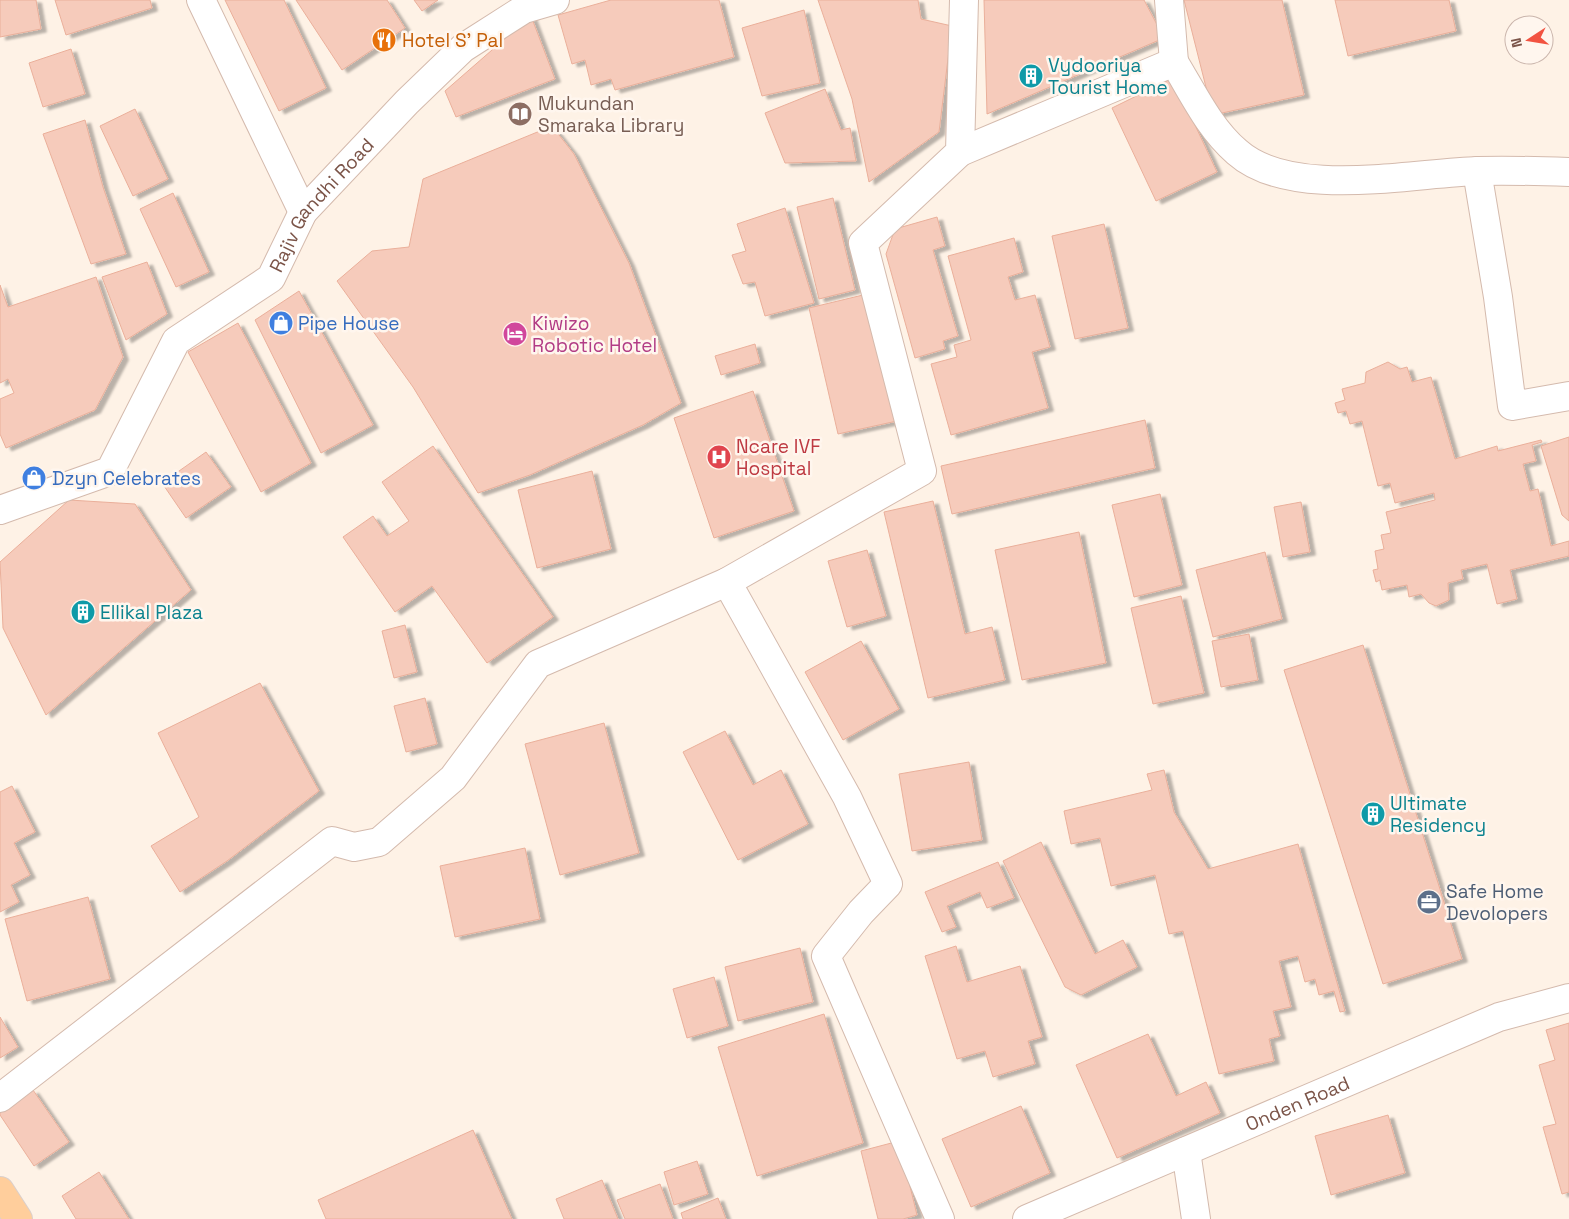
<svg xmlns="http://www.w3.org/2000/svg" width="1569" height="1219" font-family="'Space Grotesk',sans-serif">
<defs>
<filter id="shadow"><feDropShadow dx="5.5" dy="3" stdDeviation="1" flood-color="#0004"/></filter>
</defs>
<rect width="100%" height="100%" fill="#fef2e6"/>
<g fill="#f6cbbb" stroke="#eaaf9a" filter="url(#shadow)">
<polygon points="0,0 36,0 41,29 0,37"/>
<polygon points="55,0 150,0 152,8 66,35"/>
<polygon points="225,0 284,0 326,88 279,111"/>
<polygon points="296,0 387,0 405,28 342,70"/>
<polygon points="414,0 438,0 422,11"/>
<polygon points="611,0 719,0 734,57 615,90 611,79 591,85 585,60 572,64 558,15"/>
<polygon points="818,0 918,0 921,19 952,26 939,132 869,182 852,99"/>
<polygon points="984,0 1144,0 1164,38 987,114"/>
<polygon points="1184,0 1282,0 1304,95 1213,115"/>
<polygon points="1335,0 1449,0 1456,31 1348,56"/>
<polygon points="804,10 820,83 762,96 742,28"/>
<polygon points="531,16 555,79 456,117 445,91"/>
<polygon points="71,49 85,94 43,107 29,63"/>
<polygon points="1173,78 1217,172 1156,201 1112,108"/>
<polygon points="825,89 841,130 850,128 856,161 785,163 765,113"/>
<polygon points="135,109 168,179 133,196 100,126"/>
<polygon points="85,120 103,187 126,254 91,264 43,134"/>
<polygon points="552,126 574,154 629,263 681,403 643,425 530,475 478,493 413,387 337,281 372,251 409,247 423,179"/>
<polygon points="173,193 209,272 176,287 140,209"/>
<polygon points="833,198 855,290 819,299 797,207"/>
<polygon points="785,208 814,303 765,316 755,282 743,284 732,255 746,251 737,224"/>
<polygon points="937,217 945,246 933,250 958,336 943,341 945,349 915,358 886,254 895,229"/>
<polygon points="1104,224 1128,328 1075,339 1052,236"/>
<polygon points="1014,238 1023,272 1008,277 1015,300 1035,295 1050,347 1032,352 1048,408 951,435 931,364 957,357 954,345 971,340 948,256"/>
<polygon points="147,262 167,314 126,340 102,277"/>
<polygon points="96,277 123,357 95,410 6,448 0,434 0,399 14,393 8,379 0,383 0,285 8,307"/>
<polygon points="299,291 373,425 321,453 255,320"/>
<polygon points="867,294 897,421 838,434 809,308"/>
<polygon points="238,323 311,463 261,492 188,352"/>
<polygon points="755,344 760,363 721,375 715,356"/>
<polygon points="1388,362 1400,369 1407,367 1412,382 1431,377 1455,459 1497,446 1498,451 1541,440 1542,442 1532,445 1536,461 1523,464 1530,491 1538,489 1551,546 1569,541 1569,556 1510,570 1517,599 1497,604 1487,564 1461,570 1463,579 1448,583 1449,600 1436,606 1429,603 1421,594 1409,597 1407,585 1382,590 1380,580 1376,582 1373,570 1378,569 1375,551 1384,549 1381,535 1391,533 1386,512 1435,500 1434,493 1395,503 1390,483 1378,486 1362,421 1350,424 1346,411 1338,413 1335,403 1345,400 1342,389 1365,383 1366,372"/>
<polygon points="753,391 794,511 714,538 674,418"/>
<polygon points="1145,420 1155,468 952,514 941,466"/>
<polygon points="1569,437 1569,521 1562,515 1541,446"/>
<polygon points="433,446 553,617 487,663 432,586 395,612 343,537 373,516 387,536 409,521 382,482"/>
<polygon points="206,452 231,487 186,518 162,483"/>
<polygon points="592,471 611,549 537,568 518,490"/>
<polygon points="1160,494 1182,585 1134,597 1112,505"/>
<polygon points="69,500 135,504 191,590 46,715 3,628 0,562"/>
<polygon points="933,501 965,634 992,627 1005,680 928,698 884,512"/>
<polygon points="1301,502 1310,552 1283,557 1274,507"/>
<polygon points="1079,532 1106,663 1022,680 995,550"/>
<polygon points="867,550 886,616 847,627 828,561"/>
<polygon points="1265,552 1282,619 1213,637 1196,570"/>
<polygon points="1181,596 1204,693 1153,704 1131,608"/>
<polygon points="405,625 417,672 394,678 382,631"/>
<polygon points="1249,634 1258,680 1221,687 1212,641"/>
<polygon points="861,641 899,709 843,740 805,672"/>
<polygon points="1363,645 1462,959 1383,984 1284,670"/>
<polygon points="260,683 319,791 227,861 180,892 151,846 199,817 158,733"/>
<polygon points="425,698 437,744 406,752 394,706"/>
<polygon points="604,723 639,853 560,875 525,744"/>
<polygon points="725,731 753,785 781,770 808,824 738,860 683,752"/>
<polygon points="969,762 982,840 912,851 899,774"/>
<polygon points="1164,770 1174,812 1208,869 1298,844 1345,1011 1340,1012 1334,991 1319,995 1315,979 1305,982 1298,956 1279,961 1291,1007 1273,1011 1280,1036 1269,1039 1274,1061 1219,1074 1183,931 1169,934 1155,875 1111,886 1100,838 1071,844 1064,811 1152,790 1147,774"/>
<polygon points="12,786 35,832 14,843 30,875 11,885 19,902 0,912 0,792"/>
<polygon points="1041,842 1095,954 1123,940 1137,967 1081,995 1065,987 1003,861"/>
<polygon points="525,848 540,919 455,937 440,866"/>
<polygon points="998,862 1014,898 987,908 980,892 947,906 956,927 942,932 925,892"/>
<polygon points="88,897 110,979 27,1001 5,919"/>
<polygon points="956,946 967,982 1020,966 1042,1037 1028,1041 1035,1064 993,1077 985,1051 957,1059 925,956"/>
<polygon points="800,948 813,1002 738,1021 725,967"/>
<polygon points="714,977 728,1026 687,1038 673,989"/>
<polygon points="824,1014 863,1143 757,1176 718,1047"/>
<polygon points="0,1017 18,1047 0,1058"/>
<polygon points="1569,1023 1569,1192 1562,1194 1543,1127 1556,1124 1539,1065 1555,1060 1546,1030"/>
<polygon points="1148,1034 1176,1096 1206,1082 1220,1113 1117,1158 1076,1065"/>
<polygon points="33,1090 69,1142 34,1166 0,1115 0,1112"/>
<polygon points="1021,1106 1050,1173 971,1207 942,1139"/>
<polygon points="1388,1115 1405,1173 1331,1195 1315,1136"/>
<polygon points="473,1130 512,1219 326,1219 318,1200"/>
<polygon points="899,1141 917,1215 903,1219 878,1219 861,1151"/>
<polygon points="697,1161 708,1194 674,1205 664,1172"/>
<polygon points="99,1172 129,1219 76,1219 62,1196"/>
<polygon points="602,1180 618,1219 564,1219 556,1199"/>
<polygon points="660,1184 673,1219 625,1219 617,1200"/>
<polygon points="718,1198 726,1219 683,1219 681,1213"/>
</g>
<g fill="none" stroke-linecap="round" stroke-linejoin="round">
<defs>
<g id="minor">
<polyline points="201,0 303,212"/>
<polyline points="1169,0 1174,62"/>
<path d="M960,152L1174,62C1193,93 1209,128 1237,152C1291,200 1411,173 1478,171C1508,170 1539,171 1569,172"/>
<polyline points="1477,171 1498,297 1512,406 1569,396"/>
<path id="s1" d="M0,510L110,471L176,341L271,278L303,212L407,102L463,48L524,9L555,0"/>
<polyline points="727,582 847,797 888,884 861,912 826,956 940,1219"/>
<polyline points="0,1098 332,841 354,847 379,842 453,778 538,664 727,582 922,471 863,243 960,152 964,0"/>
<polyline points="1186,1151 1196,1219"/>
<path id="s2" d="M1027,1219L1499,1017L1569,998"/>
</g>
<polyline id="major" points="0,1191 18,1219"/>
</defs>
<use href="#minor" stroke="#d4baad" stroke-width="30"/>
<use href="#major" stroke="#dacfcc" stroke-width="30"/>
<use href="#minor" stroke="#fff" stroke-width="28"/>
<use href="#major" stroke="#ffce9c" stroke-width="28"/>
</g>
<defs>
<symbol id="restaurant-disc" viewBox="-11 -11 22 22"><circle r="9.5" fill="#e8710a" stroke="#fff6ee"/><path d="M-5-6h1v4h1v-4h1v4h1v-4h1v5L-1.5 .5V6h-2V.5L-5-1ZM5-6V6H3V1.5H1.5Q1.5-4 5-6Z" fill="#fff"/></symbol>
<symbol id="building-disc" viewBox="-11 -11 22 22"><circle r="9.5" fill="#0f9aa8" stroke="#fff6ee"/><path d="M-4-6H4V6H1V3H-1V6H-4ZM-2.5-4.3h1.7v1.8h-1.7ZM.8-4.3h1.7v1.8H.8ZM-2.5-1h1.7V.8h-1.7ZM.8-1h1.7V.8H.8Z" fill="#fff"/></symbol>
<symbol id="library-disc" viewBox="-11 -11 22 22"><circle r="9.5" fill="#8d6e63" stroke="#fff6ee"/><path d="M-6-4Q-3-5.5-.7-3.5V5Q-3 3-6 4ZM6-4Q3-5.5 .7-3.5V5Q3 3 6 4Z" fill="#fff"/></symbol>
<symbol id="shop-disc" viewBox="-11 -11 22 22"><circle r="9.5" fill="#3f7fe0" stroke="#fff6ee"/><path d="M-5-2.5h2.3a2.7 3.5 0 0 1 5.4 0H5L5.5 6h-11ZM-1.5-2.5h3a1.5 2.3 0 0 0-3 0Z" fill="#fff"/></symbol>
<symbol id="hotel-disc" viewBox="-11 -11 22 22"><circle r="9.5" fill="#d1479c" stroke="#fff6ee"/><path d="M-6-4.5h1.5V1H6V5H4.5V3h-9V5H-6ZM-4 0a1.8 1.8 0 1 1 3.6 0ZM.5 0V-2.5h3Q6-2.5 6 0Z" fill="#fff"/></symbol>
<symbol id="hospital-disc" viewBox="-11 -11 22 22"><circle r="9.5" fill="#e0444e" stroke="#fff6ee"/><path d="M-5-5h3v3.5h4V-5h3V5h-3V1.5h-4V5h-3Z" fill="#fff"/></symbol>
<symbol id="office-disc" viewBox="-11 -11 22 22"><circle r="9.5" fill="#5c6f8a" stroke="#fff6ee"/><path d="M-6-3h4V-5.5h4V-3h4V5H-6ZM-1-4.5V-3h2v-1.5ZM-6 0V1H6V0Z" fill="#fff"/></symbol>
</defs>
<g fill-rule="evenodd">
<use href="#restaurant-disc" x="370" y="26" width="28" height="28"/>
<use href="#building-disc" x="1017" y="62" width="28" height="28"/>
<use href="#library-disc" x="506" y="100" width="28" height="28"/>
<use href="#shop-disc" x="267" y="309" width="28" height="28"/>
<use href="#hotel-disc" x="501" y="320" width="28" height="28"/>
<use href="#hospital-disc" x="705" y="443" width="28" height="28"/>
<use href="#shop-disc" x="20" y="464" width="28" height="28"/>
<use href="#building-disc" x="69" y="598" width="28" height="28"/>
<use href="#building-disc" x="1359" y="800" width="28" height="28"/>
<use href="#office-disc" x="1415" y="888" width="28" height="28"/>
</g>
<g text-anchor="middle" stroke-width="5" stroke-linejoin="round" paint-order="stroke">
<g font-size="19" fill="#c56008" stroke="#fff6ee" text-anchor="start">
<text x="402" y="47">Hotel S' Pal</text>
</g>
<g font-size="19" fill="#0d838f" stroke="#fff6ee" text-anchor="start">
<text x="1048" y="72">Vydooriya<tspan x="1048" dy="22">Tourist Home</tspan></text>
<text x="100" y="619">Ellikal Plaza</text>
<text x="1390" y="810">Ultimate<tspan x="1390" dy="22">Residency</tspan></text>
</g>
<g font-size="19" fill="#785e54" stroke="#fff6ee" text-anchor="start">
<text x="538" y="110">Mukundan<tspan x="538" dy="22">Smaraka Library</tspan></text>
</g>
<g font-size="19" fill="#7b5448" stroke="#fff6ee">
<text dy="7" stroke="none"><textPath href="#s1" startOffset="466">Rajiv Gandhi Road</textPath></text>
<text dy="7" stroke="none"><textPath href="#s2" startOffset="294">Onden Road</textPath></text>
</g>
<g font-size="19" fill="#366cbe" stroke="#fff6ee" text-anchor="start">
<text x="298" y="330">Pipe House</text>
<text x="52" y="485">Dzyn Celebrates</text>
</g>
<g font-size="19" fill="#b23c85" stroke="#fff6ee" text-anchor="start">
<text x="532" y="330">Kiwizo<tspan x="532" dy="22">Robotic Hotel</tspan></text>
</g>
<g font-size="19" fill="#be3a42" stroke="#fff6ee" text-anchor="start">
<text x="736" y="453">Ncare IVF<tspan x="736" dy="22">Hospital</tspan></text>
</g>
<g font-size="19" fill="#4e5e75" stroke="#fff6ee" text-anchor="start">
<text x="1446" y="898">Safe Home<tspan x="1446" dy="22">Devolopers</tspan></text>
</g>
</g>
<g transform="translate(1529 40) rotate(258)"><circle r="24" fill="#fff6ee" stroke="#cab5ac"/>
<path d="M0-4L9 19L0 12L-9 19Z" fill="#f25341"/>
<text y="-8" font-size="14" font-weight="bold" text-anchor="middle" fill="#7b5448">N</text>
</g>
</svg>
